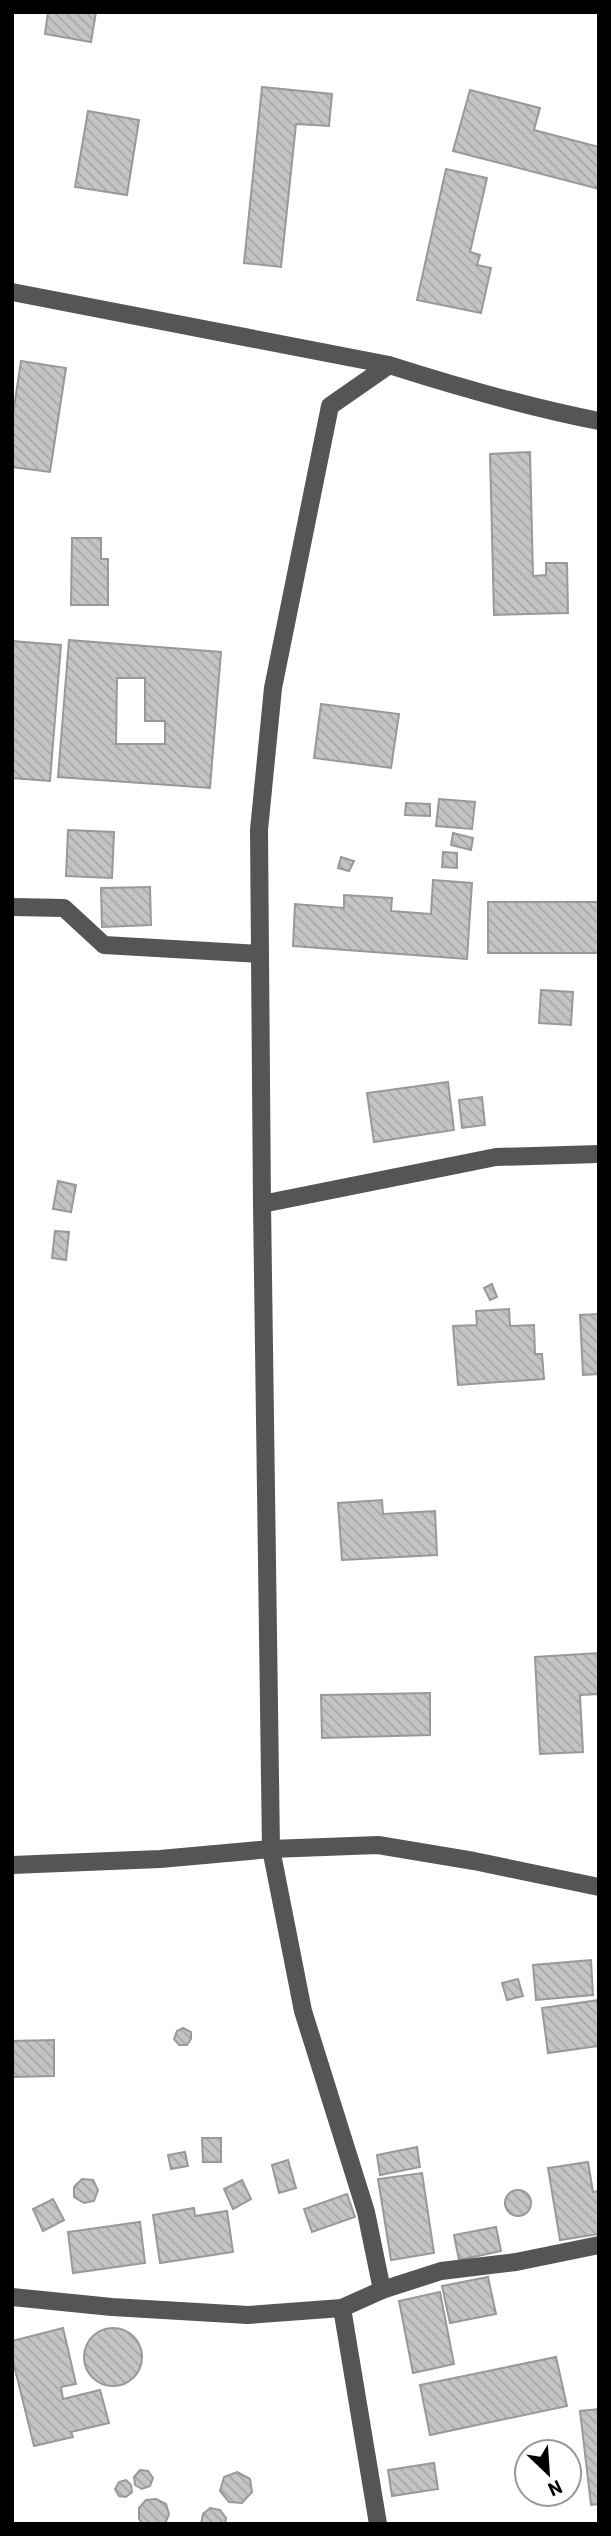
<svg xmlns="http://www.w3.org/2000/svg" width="611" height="2536" font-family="Barlow,sans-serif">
<defs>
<pattern id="building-back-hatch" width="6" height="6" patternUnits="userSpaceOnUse" patternTransform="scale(1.75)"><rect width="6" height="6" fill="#c4c4c4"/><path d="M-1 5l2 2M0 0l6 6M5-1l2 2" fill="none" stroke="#a7a7a7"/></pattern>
</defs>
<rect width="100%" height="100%" fill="#fff"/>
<g fill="url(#building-back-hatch)" stroke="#999" stroke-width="2" fill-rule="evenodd">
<polygon points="48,12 96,12 91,42 45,34"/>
<polygon points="262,87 332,94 329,126 296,124 281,267 244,263"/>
<polygon points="470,90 540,108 534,130 599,147 599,189 453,151"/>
<polygon points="88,111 139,120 127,195 75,187"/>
<polygon points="446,169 487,178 470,252 480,255 477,265 491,268 481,313 417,300"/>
<polygon points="21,361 66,368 50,472 12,467 12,421"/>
<polygon points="530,452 533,576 546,575 546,563 567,563 568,613 494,615 490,454"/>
<polygon points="72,538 101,538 101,559 108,559 108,605 71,605"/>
<path d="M69,640L221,652L210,788L58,777ZM117,678H145V721H165V744H116Z"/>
<polygon points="12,641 61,645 50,781 12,778"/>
<polygon points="321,704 399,714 391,768 314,758"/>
<polygon points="439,799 475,802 472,829 436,826"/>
<polygon points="406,803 430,804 430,816 405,815"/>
<polygon points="68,830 114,832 112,878 66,876"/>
<polygon points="453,833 473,838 471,850 451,845"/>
<polygon points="443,852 457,853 457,868 442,867"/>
<polygon points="341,857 354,861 349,871 338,868"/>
<polygon points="433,880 472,883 467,959 293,946 295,904 344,908 344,895 392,898 391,911 431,914"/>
<polygon points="150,887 151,925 102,927 101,888"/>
<rect x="488" y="902" width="111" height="51"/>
<polygon points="541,990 573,992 571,1025 539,1023"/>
<polygon points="448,1082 454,1130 374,1142 367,1093"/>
<polygon points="482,1097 485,1125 462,1128 459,1100"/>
<polygon points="58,1181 76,1185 71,1212 53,1209"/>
<polygon points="55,1231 69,1232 66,1260 52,1258"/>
<polygon points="492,1284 497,1297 490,1300 484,1288"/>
<polygon points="509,1309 510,1326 534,1325 535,1354 542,1354 544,1379 458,1385 453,1326 477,1325 476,1311"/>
<polygon points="599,1314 599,1374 583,1375 580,1315"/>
<polygon points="382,1500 383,1514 435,1511 437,1555 342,1560 338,1503"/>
<polygon points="599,1653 599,1694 580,1695 583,1752 540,1754 535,1657"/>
<polygon points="430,1693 430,1735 322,1738 321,1695"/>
<polygon points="591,1960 593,1995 536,2000 533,1965"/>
<polygon points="518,1979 523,1996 507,2000 502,1983"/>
<polygon points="599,2000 599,2046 548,2053 542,2008"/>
<polygon points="183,2028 191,2032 191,2039 187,2045 179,2045 174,2039 177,2031"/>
<polygon points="54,2040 54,2076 12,2077 12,2041"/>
<polygon points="202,2138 221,2138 221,2162 203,2162"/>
<polygon points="417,2147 420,2167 380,2175 377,2155"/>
<polygon points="185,2152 188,2166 171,2169 168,2155"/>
<polygon points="288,2160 296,2188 279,2193 272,2165"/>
<polygon points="588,2162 593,2192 599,2191 599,2234 560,2240 548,2168"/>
<polygon points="422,2173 434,2253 391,2260 378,2179"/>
<polygon points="82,2179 93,2180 98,2190 94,2201 84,2203 74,2197 74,2187"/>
<polygon points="242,2180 251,2199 233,2209 224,2189"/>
<circle cx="518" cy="2203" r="13"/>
<polygon points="347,2194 355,2217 312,2232 304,2209"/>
<polygon points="53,2199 64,2220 43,2231 33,2209"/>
<polygon points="194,2208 195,2216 227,2211 233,2252 160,2263 153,2215"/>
<polygon points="140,2222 145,2263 73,2273 68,2232"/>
<polygon points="496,2227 501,2251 459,2260 454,2235"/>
<polygon points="488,2277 496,2314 450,2323 442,2286"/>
<polygon points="440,2292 454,2364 413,2373 399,2301"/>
<circle cx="113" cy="2357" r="29"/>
<polygon points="63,2328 76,2384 61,2387 63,2399 100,2390 109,2423 71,2432 73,2437 34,2446 12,2357 12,2341"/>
<polygon points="556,2357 567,2406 430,2435 420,2385"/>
<polygon points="599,2409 599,2504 591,2505 580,2411"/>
<polygon points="434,2463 438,2489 392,2496 388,2470"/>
<polygon points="140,2470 148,2471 153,2478 150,2486 142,2489 135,2485 134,2477"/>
<polygon points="237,2472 250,2479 252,2492 242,2503 229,2502 220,2491 224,2477"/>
<polygon points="126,2480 131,2485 132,2492 126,2497 119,2496 115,2489 119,2482"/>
<polygon points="156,2499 166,2504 169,2514 165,2524 143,2524 139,2519 139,2508 146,2500"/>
<polygon points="210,2508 220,2510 226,2518 225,2524 201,2524 203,2514"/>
</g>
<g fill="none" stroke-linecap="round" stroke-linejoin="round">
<g stroke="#555" stroke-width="18">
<path d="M12,292L389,365C458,387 527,407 599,421"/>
<polyline points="12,907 64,908 104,945 259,954"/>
<polyline points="262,1204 496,1157 599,1154"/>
<polyline points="12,1865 160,1859 271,1849 378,1845 474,1861 599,1887"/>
<polyline points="382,2290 366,2212 303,2011 271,1849 262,1204 259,830 273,688 330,406 389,365"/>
<polyline points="12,2297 112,2307 248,2315 342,2308 382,2290 441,2271 516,2262 599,2245"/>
<polyline points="342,2308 378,2524"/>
</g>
</g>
<rect width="611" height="2536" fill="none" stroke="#000000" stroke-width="28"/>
<g transform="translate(548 2473) rotate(155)"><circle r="33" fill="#ffffff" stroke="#999999" stroke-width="2"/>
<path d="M0-5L12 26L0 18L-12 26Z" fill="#000000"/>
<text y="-10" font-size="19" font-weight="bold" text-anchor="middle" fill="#000000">N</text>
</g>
</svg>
